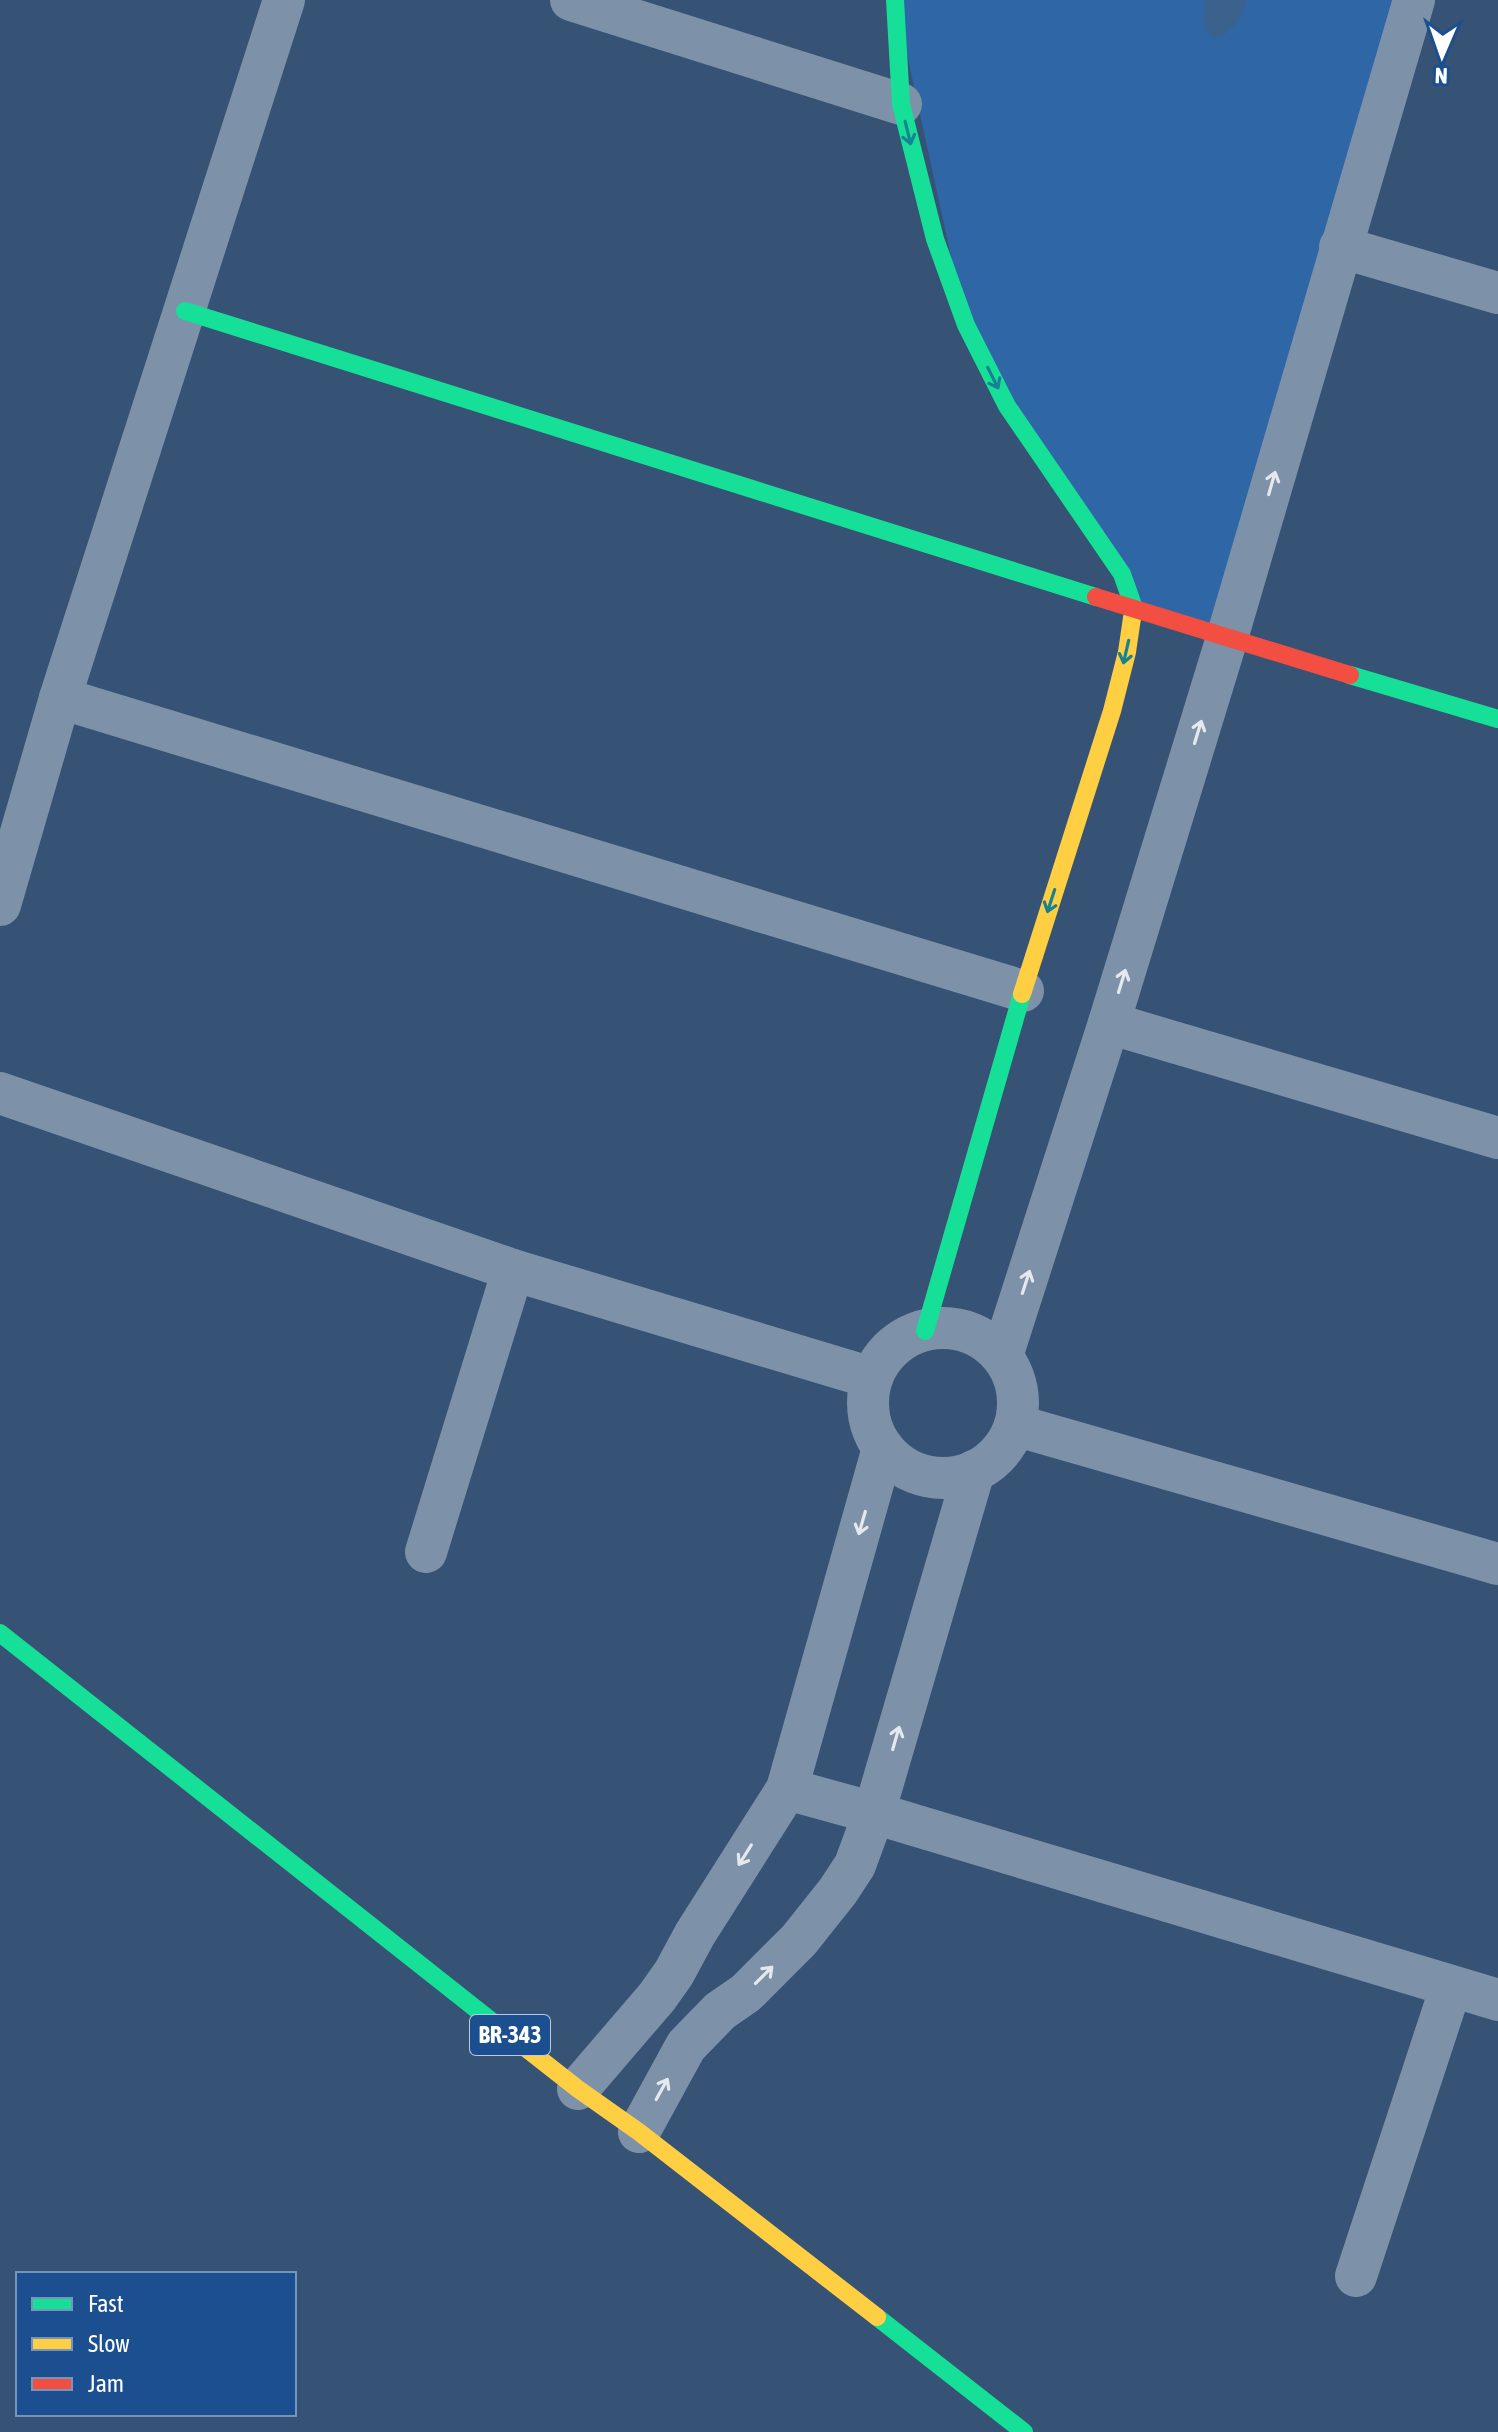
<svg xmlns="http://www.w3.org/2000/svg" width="1498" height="2432" font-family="'Asap Condensed',sans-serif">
<rect width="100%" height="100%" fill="#365274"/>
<polygon fill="#2f66a5" points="895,0 1414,0 1227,638 1134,608 966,325"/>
<path fill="#3b618d" d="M1204,0H1245C1244,20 1231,33 1213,39L1204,27Z"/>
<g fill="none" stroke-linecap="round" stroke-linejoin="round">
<g stroke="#7d92a8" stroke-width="42">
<polyline points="571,0 901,104"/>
<polyline points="1340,247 1498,293"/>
<polyline points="60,698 1023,991"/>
<polyline points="0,905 60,698 284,0"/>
<polyline points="1109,1023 1498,1138"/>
<polyline points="0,1093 513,1270 872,1378"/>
<circle cx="943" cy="1403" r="75"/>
<polyline points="1002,1356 1109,1023 1227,638 1414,0"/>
<polyline points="1015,1425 1498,1564"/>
<polyline points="426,1552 513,1270"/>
<polyline points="787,1789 874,1813 1498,2000"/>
<polyline points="578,2089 657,1997 674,1973 695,1934 787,1789 883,1448"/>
<polyline points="639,2132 686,2046 720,2011 746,1993 799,1940 838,1891 855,1865 874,1813 974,1471"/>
<polyline points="1356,2276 1451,1987"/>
</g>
<g stroke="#16e098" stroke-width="18">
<polyline points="895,0 901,104 935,239 966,325 1007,406 1122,574 1134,608 1132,618"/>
<polyline points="185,311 1096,597"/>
<polyline points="1350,675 1498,719"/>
<polyline points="925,1331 1022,994"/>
<polyline points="0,1633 504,2031"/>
<polyline points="877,2317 1024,2432"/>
</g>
<g stroke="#ffcf43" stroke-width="18">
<polyline points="1022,994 1112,711 1127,652 1132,618"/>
<polyline points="504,2031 578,2089 639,2132 877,2317"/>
</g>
<polyline stroke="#f24e42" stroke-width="18" points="1096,597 1350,675"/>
</g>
<defs><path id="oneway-shaft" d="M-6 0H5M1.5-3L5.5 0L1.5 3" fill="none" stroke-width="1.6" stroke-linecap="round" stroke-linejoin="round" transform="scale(2)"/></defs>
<g stroke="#198292">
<use href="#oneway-shaft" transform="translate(908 133) rotate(76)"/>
<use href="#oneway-shaft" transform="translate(993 378) rotate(63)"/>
<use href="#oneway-shaft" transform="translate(1126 652) rotate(103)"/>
<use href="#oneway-shaft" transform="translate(1051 901) rotate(108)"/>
</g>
<g stroke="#e5e9ee">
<use href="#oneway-shaft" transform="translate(1272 483) rotate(-74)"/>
<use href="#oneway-shaft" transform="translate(1198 732) rotate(-73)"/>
<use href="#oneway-shaft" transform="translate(1122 981) rotate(-73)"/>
<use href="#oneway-shaft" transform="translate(1026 1282) rotate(-72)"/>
<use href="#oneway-shaft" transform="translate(862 1523) rotate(106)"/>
<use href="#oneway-shaft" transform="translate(896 1738) rotate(-74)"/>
<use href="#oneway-shaft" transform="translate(745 1855) rotate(122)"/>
<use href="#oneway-shaft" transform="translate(764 1975) rotate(-45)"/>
<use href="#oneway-shaft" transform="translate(662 2089) rotate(-61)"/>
</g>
<g text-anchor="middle" stroke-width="7" stroke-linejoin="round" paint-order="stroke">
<rect fill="#1b4f8f" stroke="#bbcadd" stroke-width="2" x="470" y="2015" width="80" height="40" rx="6"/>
<g font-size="24" font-weight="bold" fill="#fff">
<text x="510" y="2043">BR-343</text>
</g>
</g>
<rect x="16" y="2272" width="280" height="144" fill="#1b4f8f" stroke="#7695bc" stroke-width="2"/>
<rect x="32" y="2298" width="40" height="12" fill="#16e098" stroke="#7695bc" stroke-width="2"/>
<text x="88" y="2312" font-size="24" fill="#ffffff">Fast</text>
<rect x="32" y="2338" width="40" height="12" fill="#ffcf43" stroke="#7695bc" stroke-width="2"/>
<text x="88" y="2352" font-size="24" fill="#ffffff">Slow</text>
<rect x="32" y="2378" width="40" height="12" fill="#f24e42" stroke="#7695bc" stroke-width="2"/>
<text x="88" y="2392" font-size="24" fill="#ffffff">Jam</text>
<g transform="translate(1442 56) rotate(182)" stroke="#1b4f8f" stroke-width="6" paint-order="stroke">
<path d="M0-6L14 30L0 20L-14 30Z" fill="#ffffff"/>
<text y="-12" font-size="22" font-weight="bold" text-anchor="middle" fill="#ffffff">N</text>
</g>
</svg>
